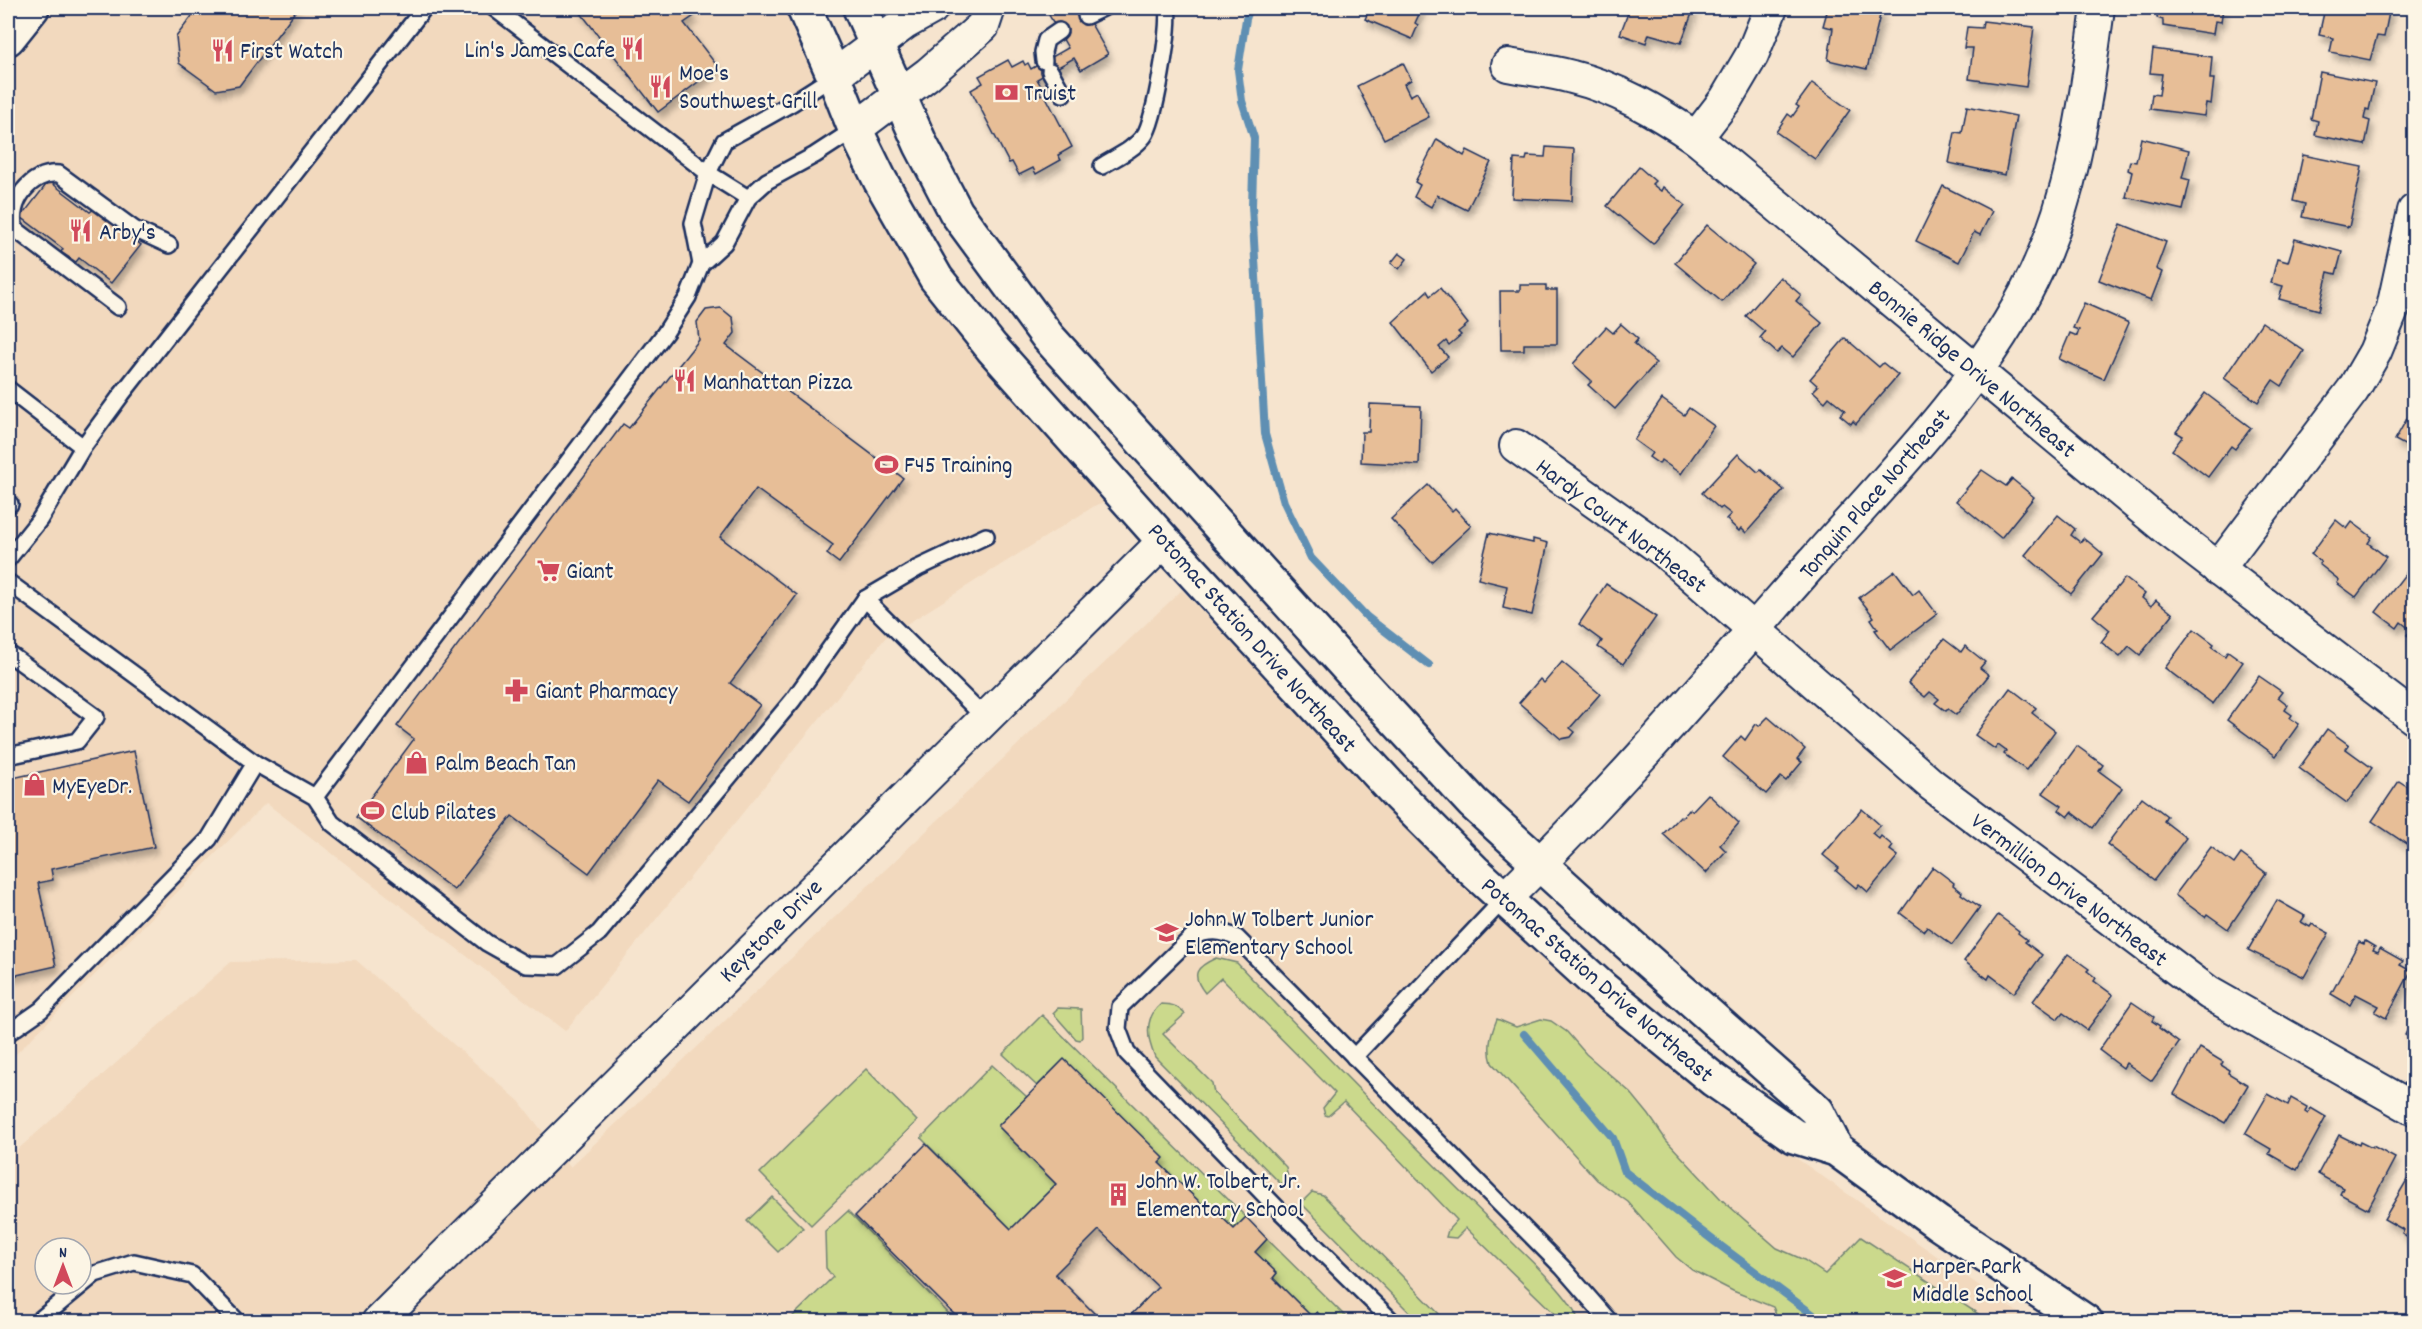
<svg xmlns="http://www.w3.org/2000/svg" width="2422" height="1329" font-family="Dekko,sans-serif">
<defs>
<filter id="shadow"><feDropShadow dx="3.5" dy="6" stdDeviation="3" flood-color="#0004"/></filter>
</defs>
<rect width="100%" height="100%" fill="#f6e4ce"/>
<filter id="ink" filterUnits="userSpaceOnUse"><feTurbulence type="fractalNoise" baseFrequency=".0167" numOctaves="2"/><feDisplacementMap in="SourceGraphic" scale="12" xChannelSelector="R" yChannelSelector="G"/><feConvolveMatrix kernelMatrix="1 2 1 2 8 2 1 2 1" color-interpolation-filters="sRGB"/></filter>
<g filter="url(#ink)">
<g fill="#f2d9be" fill-rule="evenodd">
<polygon points="32,8 802,8 880,180 1124,494 1096,505 886,637 565,1031 266,803 8,1062 8,38"/>
<path d="M1182,590L1439,862L1590,1002L1736,1116L2030,1321H8V1158L231,962L356,960L519,1101L570,1167ZM45,1248H81V1284H45Z"/>
</g>
<g fill="#cbd98c" stroke="#738475" stroke-width="1.5">
<path d="M1216,958L1237,963C1328,1059 1421,1153 1515,1245C1530,1260 1576,1302 1578,1321H1557L1559,1318L1466,1228L1456,1238L1446,1237L1448,1230L1457,1220L1344,1102L1328,1116L1325,1115L1323,1108L1335,1093L1221,978L1205,993C1190,974 1196,967 1216,958Z"/>
<path d="M1161,1004C1172,1004 1177,1006 1185,1014L1163,1034L1212,1083L1214,1093L1286,1167L1288,1178L1281,1184L1155,1057C1147,1039 1144,1018 1161,1004Z"/>
<polygon points="1058,1008 1081,1009 1082,1037 1080,1040 1076,1039 1053,1013"/>
<polygon points="1042,1015 1246,1217 1234,1229 1210,1205 1206,1208 1159,1163 1163,1159 1063,1060 1037,1086 1003,1054"/>
<path d="M1497,1019L1516,1027L1541,1019L1551,1021L1567,1032L1586,1054L1631,1093L1649,1115L1666,1140L1721,1199L1777,1248L1804,1260L1825,1274L1861,1237L1989,1321H1776L1778,1319L1773,1307L1733,1291L1692,1270L1676,1257L1628,1202L1597,1180L1492,1063C1487,1047 1491,1034 1497,1019Z"/>
<polygon points="992,1065 1027,1097 998,1126 1056,1184 1011,1229 921,1138"/>
<polygon points="866,1069 917,1121 811,1225 760,1173"/>
<polygon points="1312,1192 1323,1195 1446,1321 1418,1321 1301,1203"/>
<polygon points="772,1197 803,1228 778,1252 747,1221"/>
<polygon points="848,1211 956,1321 788,1321 833,1277 826,1268 825,1232"/>
<polygon points="1267,1239 1350,1321 1326,1321 1317,1312 1312,1317 1273,1278 1277,1273 1255,1252"/>
</g>
<g fill="none" stroke-linecap="round" stroke-linejoin="round">
<g stroke="#5e8fb3" stroke-width="8">
<polyline points="1250,8 1246,19 1238,70 1242,101 1254,138 1252,206 1265,434 1284,502 1311,558 1367,617 1429,665"/>
<polyline points="1524,1034 1613,1138 1625,1172 1714,1241 1823,1322"/>
</g>
</g>
<g fill="#e7be97" stroke="#1b2f5e" stroke-width="1.5" filter="url(#shadow)">
<polygon points="198,8 295,8 297,9 239,86 216,90 179,63 176,37"/>
<polygon points="577,8 687,8 694,16 684,23 718,67 658,112"/>
<polygon points="1063,8 1082,8 1108,54 1081,70 1074,58 1037,79 1042,88 1038,90 1041,95 1044,93 1072,147 1058,155 1061,160 1036,174 1033,168 1019,175 1012,162 1009,163 971,90 983,83 979,76 1008,60 1012,67 1023,61 1025,65 1028,63 1031,69 1068,48 1049,15"/>
<polygon points="1370,8 1422,8 1415,23 1418,25 1412,39 1365,19"/>
<polygon points="1630,8 1694,8 1681,43 1649,34 1646,43 1620,34"/>
<polygon points="1828,8 1867,8 1881,11 1867,69 1828,60 1833,28 1823,26"/>
<polygon points="2158,8 2223,8 2221,22 2215,21 2213,34 2163,26 2163,20 2157,18"/>
<polygon points="2325,8 2390,8 2384,37 2377,36 2370,60 2330,52 2333,38 2319,35"/>
<polygon points="1983,21 2034,27 2026,87 1969,79 1973,48 1964,48 1967,27 1982,28"/>
<polygon points="2153,49 2212,57 2210,79 2214,79 2211,104 2206,103 2204,116 2150,109 2152,94 2159,95 2162,74 2150,73"/>
<polygon points="1403,63 1411,80 1404,84 1410,96 1417,92 1429,117 1384,139 1357,86"/>
<polygon points="2320,72 2375,83 2369,110 2366,109 2364,119 2370,121 2365,145 2315,135 2318,121 2311,119"/>
<polygon points="1812,83 1850,110 1815,159 1776,132 1788,114 1792,117 1799,107 1796,105"/>
<polygon points="1967,106 2016,116 2005,175 1949,163 1955,132 1962,133"/>
<polygon points="2141,138 2189,150 2182,178 2190,180 2183,210 2126,197 2132,172 2128,170 2130,161 2136,162"/>
<polygon points="1437,139 1464,156 1467,150 1491,162 1467,210 1437,195 1431,207 1414,197 1420,185 1415,182"/>
<polygon points="1546,147 1574,149 1572,201 1512,198 1514,159 1526,160 1527,156 1545,157"/>
<polygon points="2303,155 2362,167 2349,227 2302,217 2305,204 2293,201"/>
<polygon points="1639,167 1655,181 1652,184 1661,191 1663,187 1685,205 1653,244 1607,206"/>
<polygon points="49,181 90,212 94,209 141,245 111,283 79,258 76,262 61,252 63,249 21,217"/>
<polygon points="1943,186 1992,211 1980,235 1974,232 1959,262 1916,241"/>
<polygon points="2121,224 2166,242 2156,269 2162,272 2151,300 2099,280"/>
<polygon points="1707,225 1754,264 1722,302 1675,263"/>
<polygon points="2295,239 2342,252 2336,274 2328,272 2319,310 2279,299 2283,286 2271,283 2277,259 2288,262"/>
<polygon points="1399,253 1407,259 1399,269 1391,263"/>
<polygon points="1780,277 1801,295 1796,301 1822,323 1793,357 1782,348 1777,353 1760,338 1765,332 1746,316"/>
<polygon points="1520,285 1546,285 1546,290 1557,290 1557,344 1524,344 1524,350 1501,350 1500,291 1520,291"/>
<polygon points="1440,288 1468,324 1458,332 1461,335 1449,345 1446,341 1439,347 1448,357 1431,371 1393,322 1427,291 1430,296"/>
<polygon points="2084,303 2129,323 2104,379 2059,359 2070,333 2077,336 2079,330 2073,328"/>
<polygon points="721,308 733,318 735,333 726,345 903,478 839,563 827,554 833,545 756,489 720,537 797,595 730,683 760,705 688,801 658,780 589,873 512,816 454,890 356,817 414,739 397,726 623,424 629,428 699,340 697,322 706,310"/>
<polygon points="2262,322 2304,351 2282,386 2273,380 2258,402 2224,378"/>
<polygon points="1621,324 1638,339 1634,344 1656,363 1615,409 1588,385 1592,381 1573,364 1606,327 1613,333"/>
<polygon points="1845,338 1879,367 1883,363 1898,375 1856,424 1853,421 1851,424 1840,415 1845,410 1829,397 1825,402 1813,391 1818,386 1810,379"/>
<polygon points="2205,393 2251,428 2235,449 2231,446 2208,477 2172,450 2183,436 2176,432"/>
<polygon points="1662,399 1684,415 1689,408 1714,426 1681,474 1661,460 1659,464 1649,457 1652,453 1634,440"/>
<polygon points="1370,404 1421,406 1419,465 1361,462 1362,432 1369,432"/>
<polygon points="2409,415 2413,417 2414,415 2414,450 2395,440"/>
<polygon points="1738,454 1758,472 1761,470 1784,490 1746,533 1741,528 1739,531 1726,519 1731,514 1722,507 1720,509 1702,493"/>
<polygon points="1982,470 2006,486 2012,479 2034,497 2001,538 1956,501"/>
<polygon points="1428,485 1452,511 1455,508 1471,526 1432,562 1391,519"/>
<polygon points="2058,515 2075,529 2071,535 2080,542 2084,538 2103,554 2071,594 2025,555"/>
<polygon points="2336,520 2347,529 2352,522 2372,537 2368,543 2386,557 2356,597 2337,583 2339,580 2319,564 2321,562 2311,554"/>
<polygon points="1489,533 1533,543 1533,539 1548,543 1532,615 1503,608 1507,586 1478,579"/>
<polygon points="1895,571 1913,595 1919,590 1937,614 1890,650 1875,630 1878,629 1871,619 1874,617 1859,598"/>
<polygon points="2406,573 2414,579 2414,641 2407,635 2411,630 2401,622 2397,628 2376,612"/>
<polygon points="2125,578 2145,594 2142,598 2151,606 2156,600 2173,614 2140,655 2129,646 2120,657 2101,642 2110,630 2093,616"/>
<polygon points="1606,584 1656,617 1623,664 1598,647 1602,641 1579,624"/>
<polygon points="2194,629 2214,644 2212,647 2225,656 2228,651 2243,662 2213,704 2165,668"/>
<polygon points="1944,639 1961,652 1965,646 1985,662 1980,668 1989,675 1956,715 1948,709 1946,711 1935,703 1939,699 1930,692 1925,697 1908,683"/>
<polygon points="1562,662 1600,694 1570,728 1575,732 1571,737 1561,739 1519,703 1540,679 1544,683"/>
<polygon points="2259,676 2282,692 2278,697 2288,705 2285,710 2292,715 2290,718 2299,724 2276,756 2227,720"/>
<polygon points="2010,688 2036,708 2032,713 2055,731 2026,770 2004,754 2006,751 1998,745 1995,749 1975,735"/>
<polygon points="1768,717 1805,749 1797,759 1802,762 1786,781 1781,777 1766,794 1723,757 1741,736 1745,740 1756,724 1759,726"/>
<polygon points="2327,729 2349,745 2346,749 2372,768 2347,803 2299,768"/>
<polygon points="2077,746 2103,765 2099,771 2122,788 2093,828 2072,812 2068,817 2059,810 2062,806 2043,793"/>
<polygon points="134,751 154,847 51,869 53,880 38,883 56,966 8,977 8,779"/>
<polygon points="2399,781 2414,791 2414,849 2372,821"/>
<polygon points="1708,794 1739,823 1720,845 1726,851 1706,873 1663,834 1680,816 1682,818 1690,809 1692,811"/>
<polygon points="2142,797 2167,816 2164,821 2186,838 2154,880 2107,844"/>
<polygon points="1862,809 1880,825 1872,833 1879,839 1881,836 1893,846 1890,850 1898,856 1868,892 1859,884 1856,888 1836,871 1839,868 1823,855"/>
<polygon points="2211,847 2234,864 2241,854 2266,873 2228,929 2207,914 2205,917 2175,895"/>
<polygon points="1933,867 1954,883 1953,885 1962,892 1961,894 1980,907 1952,945 1927,927 1924,931 1900,913"/>
<polygon points="2277,900 2305,916 2301,922 2310,927 2312,924 2329,933 2304,977 2248,950"/>
<polygon points="1998,915 2019,931 2018,933 2027,940 2025,942 2042,955 2014,993 1990,975 1988,979 1964,961"/>
<polygon points="2365,941 2375,947 2373,950 2378,952 2380,948 2403,961 2400,965 2411,971 2386,1018 2375,1012 2379,1006 2356,994 2350,1005 2331,994 2359,942 2364,944"/>
<polygon points="2068,954 2089,969 2087,971 2096,978 2094,981 2113,995 2087,1030 2063,1013 2058,1019 2033,1001"/>
<polygon points="2132,1002 2154,1017 2152,1021 2160,1026 2159,1028 2179,1043 2152,1081 2126,1063 2123,1068 2099,1050"/>
<polygon points="2414,1017 2414,1040 2405,1035"/>
<polygon points="2200,1048 2223,1062 2221,1065 2229,1070 2228,1073 2248,1085 2225,1123 2174,1094"/>
<polygon points="1064,1059 1164,1158 1159,1163 1206,1208 1209,1205 1234,1229 1246,1217 1267,1239 1255,1252 1277,1273 1273,1278 1312,1317 1317,1312 1326,1322 1124,1322 1158,1287 1099,1230 1055,1274 1103,1322 962,1322 855,1216 926,1144 1011,1229 1056,1184 998,1126"/>
<polygon points="2268,1094 2288,1105 2291,1098 2307,1107 2305,1112 2308,1114 2311,1108 2326,1117 2297,1170 2269,1154 2271,1149 2245,1134"/>
<polygon points="2339,1135 2359,1145 2360,1142 2372,1148 2373,1146 2395,1158 2368,1209 2340,1194 2343,1188 2318,1174"/>
<polygon points="2414,1168 2414,1241 2402,1233 2404,1230 2384,1219"/>
</g>
<g fill="none" stroke-linecap="round" stroke-linejoin="round">
<defs>
<g id="service">
<polyline points="494,8 708,173 748,198"/>
<polyline points="1086,16 1103,8"/>
<polyline points="1044,61 1043,52 1046,40 1059,31"/>
<polyline points="1050,71 1063,94"/>
<path d="M1102,166C1116,157 1133,150 1144,136C1155,122 1171,26 1167,8"/>
<polyline points="701,264 693,223 708,173 724,141 792,103 834,76"/>
<path d="M118,307L15,229C7,203 31,171 59,174L134,229L169,245"/>
<polyline points="8,389 83,447"/>
<polyline points="8,505 10,504"/>
<polyline points="8,559 40,519 83,447 122,394 424,8"/>
<polyline points="8,582 255,763 315,797 332,823 487,943 526,965 557,966 599,933 793,700 865,599 918,568 986,536"/>
<polyline points="865,599 984,717"/>
<polyline points="8,653 96,717 77,741 8,756"/>
<polyline points="315,797 665,333 688,297 701,264 724,243 748,198 767,181 815,155 855,129"/>
<polyline points="8,1033 41,1010 209,839 255,763"/>
<polyline points="1354,1057 1504,899"/>
<polyline points="37,1322 95,1274 134,1262 192,1275 238,1322"/>
<path d="M1393,1322L1280,1211L1127,1053L1118,1029L1120,1007L1193,936C1209,930 1221,930 1237,938L1563,1268L1610,1322"/>
</g>
<g id="minor">
<path d="M1508,65C1529,69 1551,71 1572,77C1617,88 1658,112 1696,138L2164,527L2414,718"/>
<polyline points="834,76 905,23 932,8"/>
<polyline points="855,129 928,74 983,26 989,8"/>
<polyline points="1696,138 1726,99 1752,55 1771,8"/>
<polyline points="1516,446 1663,550 1932,785 2209,993 2414,1109"/>
<polyline points="2218,569 2353,390 2375,352 2393,308 2414,211"/>
<path d="M1504,899C1614,792 1713,676 1814,561C1889,476 1971,395 2025,294C2073,205 2085,106 2098,8"/>
<polyline points="378,1322 1164,541"/>
</g>
<g id="tertiary">
<polyline points="804,8 834,76 855,129 880,180 936,278 992,348 1164,541 1398,795 1474,871 1603,989 1714,1080 1794,1136 1836,1149 1938,1223 2086,1322"/>
<polyline points="860,8 921,145 956,212 1048,337 1366,688 1473,803 1586,906 1817,1111 1836,1149"/>
</g>
<polyline id="secondary" points="8,38 32,8"/>
</defs>
<use href="#service" stroke="#1b2f5e" stroke-width="20"/>
<use href="#minor" stroke="#1b2f5e" stroke-width="36"/>
<use href="#tertiary" stroke="#1b2f5e" stroke-width="38"/>
<use href="#secondary" stroke="#1b2f5e" stroke-width="38"/>
<use href="#service" stroke="#fcf5e5" stroke-width="15"/>
<use href="#minor" stroke="#fcf5e5" stroke-width="32"/>
<use href="#tertiary" stroke="#fcf5e5" stroke-width="33"/>
<use href="#secondary" stroke="#fcf5e5" stroke-width="33"/>
</g>
</g>
<defs>
<symbol id="restaurant-bare" viewBox="-9 -9 18 18"><path d="M-5-6h1v4h1v-4h1v4h1v-4h1v5L-1.5 .5V6h-2V.5L-5-1ZM5-6V6H3V1.5H1.5Q1.5-4 5-6Z" fill="#d1495b" stroke="#fcf5e5" stroke-width="2.5" paint-order="stroke"/></symbol>
<symbol id="bank-bare" viewBox="-9 -9 18 18"><path d="M-6-4H6V4H-6ZM0-2.3a2.3 2.3 0 1 0 0 4.6a2.3 2.3 0 1 0 0-4.6Z" fill="#d1495b" stroke="#fcf5e5" stroke-width="2.5" paint-order="stroke"/></symbol>
<symbol id="stadium-bare" viewBox="-9 -9 18 18"><path d="M0-5a6.5 5 0 1 0 0 10a6.5 5 0 1 0 0-10ZM-3.5-1.8h7v3.6h-7Z" fill="#d1495b" stroke="#fcf5e5" stroke-width="2.5" paint-order="stroke"/></symbol>
<symbol id="supermarket-bare" viewBox="-9 -9 18 18"><path d="M-6-5.5h2.5l.6 2H6L4.5 2H-2.5L-4.4-4H-6ZM-1.5 3.2a1.3 1.3 0 1 0 .1 0ZM3 3.2a1.3 1.3 0 1 0 .1 0Z" fill="#d1495b" stroke="#fcf5e5" stroke-width="2.5" paint-order="stroke"/></symbol>
<symbol id="pharmacy-bare" viewBox="-9 -9 18 18"><path d="M-2-6h4v4h4v4h-4v4h-4v-4h-4v-4h4Z" fill="#d1495b" stroke="#fcf5e5" stroke-width="2.5" paint-order="stroke"/></symbol>
<symbol id="shop-bare" viewBox="-9 -9 18 18"><path d="M-5-2.5h2.3a2.7 3.5 0 0 1 5.4 0H5L5.5 6h-11ZM-1.5-2.5h3a1.5 2.3 0 0 0-3 0Z" fill="#d1495b" stroke="#fcf5e5" stroke-width="2.5" paint-order="stroke"/></symbol>
<symbol id="school-bare" viewBox="-9 -9 18 18"><path d="M0-5L7-2L0 1L-7-2ZM-4 1L0 2.5L4 1V4Q0 6-4 4Z" fill="#d1495b" stroke="#fcf5e5" stroke-width="2.5" paint-order="stroke"/></symbol>
<symbol id="building-bare" viewBox="-9 -9 18 18"><path d="M-4-6H4V6H1V3H-1V6H-4ZM-2.5-4.3h1.7v1.8h-1.7ZM.8-4.3h1.7v1.8H.8ZM-2.5-1h1.7V.8h-1.7ZM.8-1h1.7V.8H.8Z" fill="#d1495b" stroke="#fcf5e5" stroke-width="2.5" paint-order="stroke"/></symbol>
</defs>
<g fill-rule="evenodd">
<use href="#restaurant-bare" x="616" y="32" width="33" height="33"/>
<use href="#restaurant-bare" x="206" y="34" width="33" height="33"/>
<use href="#restaurant-bare" x="644" y="70" width="33" height="33"/>
<use href="#bank-bare" x="990" y="76" width="33" height="33"/>
<use href="#restaurant-bare" x="64" y="214" width="33" height="33"/>
<use href="#restaurant-bare" x="668" y="364" width="33" height="33"/>
<use href="#stadium-bare" x="870" y="448" width="33" height="33"/>
<use href="#supermarket-bare" x="532" y="554" width="33" height="33"/>
<use href="#pharmacy-bare" x="500" y="674" width="33" height="33"/>
<use href="#shop-bare" x="400" y="746" width="33" height="33"/>
<use href="#shop-bare" x="18" y="768" width="33" height="33"/>
<use href="#stadium-bare" x="356" y="794" width="33" height="33"/>
<use href="#school-bare" x="1150" y="916" width="33" height="33"/>
<use href="#building-bare" x="1102" y="1178" width="33" height="33"/>
<use href="#school-bare" x="1878" y="1262" width="33" height="33"/>
</g>
<g text-anchor="middle" stroke-width="4.5" stroke-linejoin="round" paint-order="stroke">
<g font-size="24" fill="#1b2f5e" stroke="#fcf5e5" text-anchor="start">
<text x="615" y="57" text-anchor="end">Lin's James Cafe</text>
<text x="240" y="58">First Watch</text>
<text x="679" y="80">Moe's<tspan x="679" dy="28">Southwest Grill</tspan></text>
<text x="1024" y="100">Truist</text>
<text x="99" y="239">Arby's</text>
<text x="703" y="389">Manhattan Pizza</text>
<text x="904" y="472">F45 Training</text>
<text x="566" y="578">Giant</text>
<text x="535" y="698">Giant Pharmacy</text>
<text x="435" y="770">Palm Beach Tan</text>
<text x="52" y="793">MyEyeDr.</text>
<text x="391" y="819">Club Pilates</text>
<text x="1185" y="926">John W Tolbert Junior<tspan x="1185" dy="28">Elementary School</tspan></text>
<text x="1136" y="1188">John W. Tolbert, Jr.<tspan x="1136" dy="28">Elementary School</tspan></text>
<text x="1912" y="1273">Harper Park<tspan x="1912" dy="28">Middle School</tspan></text>
</g>
<g font-size="24" fill="#1b2f5e" stroke="#fcf5e5">
<text transform="translate(1973 368) rotate(40)" y="8">Bonnie Ridge Drive Northeast</text>
<text transform="translate(1874 493) rotate(-49)" y="8">Tonquin Place Northeast</text>
<text transform="translate(1622 525) rotate(37)" y="8">Hardy Court Northeast</text>
<text transform="translate(1253 637) rotate(48)" y="8">Potomac Station Drive Northeast</text>
<text transform="translate(2070 889) rotate(37)" y="8">Vermillion Drive Northeast</text>
<text transform="translate(770 930) rotate(-45)" y="8">Keystone Drive</text>
<text transform="translate(1598 979) rotate(41)" y="8">Potomac Station Drive Northeast</text>
</g>
</g>
<rect width="2422" height="1329" fill="none" stroke="#fcf5e5" stroke-width="30"/>
<rect x="15" y="15" width="2392" height="1299" fill="none" stroke="#1b2f5e" stroke-width="2" filter="url(#ink)"/>
<g transform="translate(63 1266)"><circle r="28" fill="#fcf5e5" stroke="#a2a6af" stroke-width="1.5"/>
<path d="M0-4.5L10 22L0 15L-10 22Z" fill="#d1495b"/>
<text y="-9" font-size="16" font-weight="bold" text-anchor="middle" fill="#1b2f5e">N</text>
</g>
</svg>
